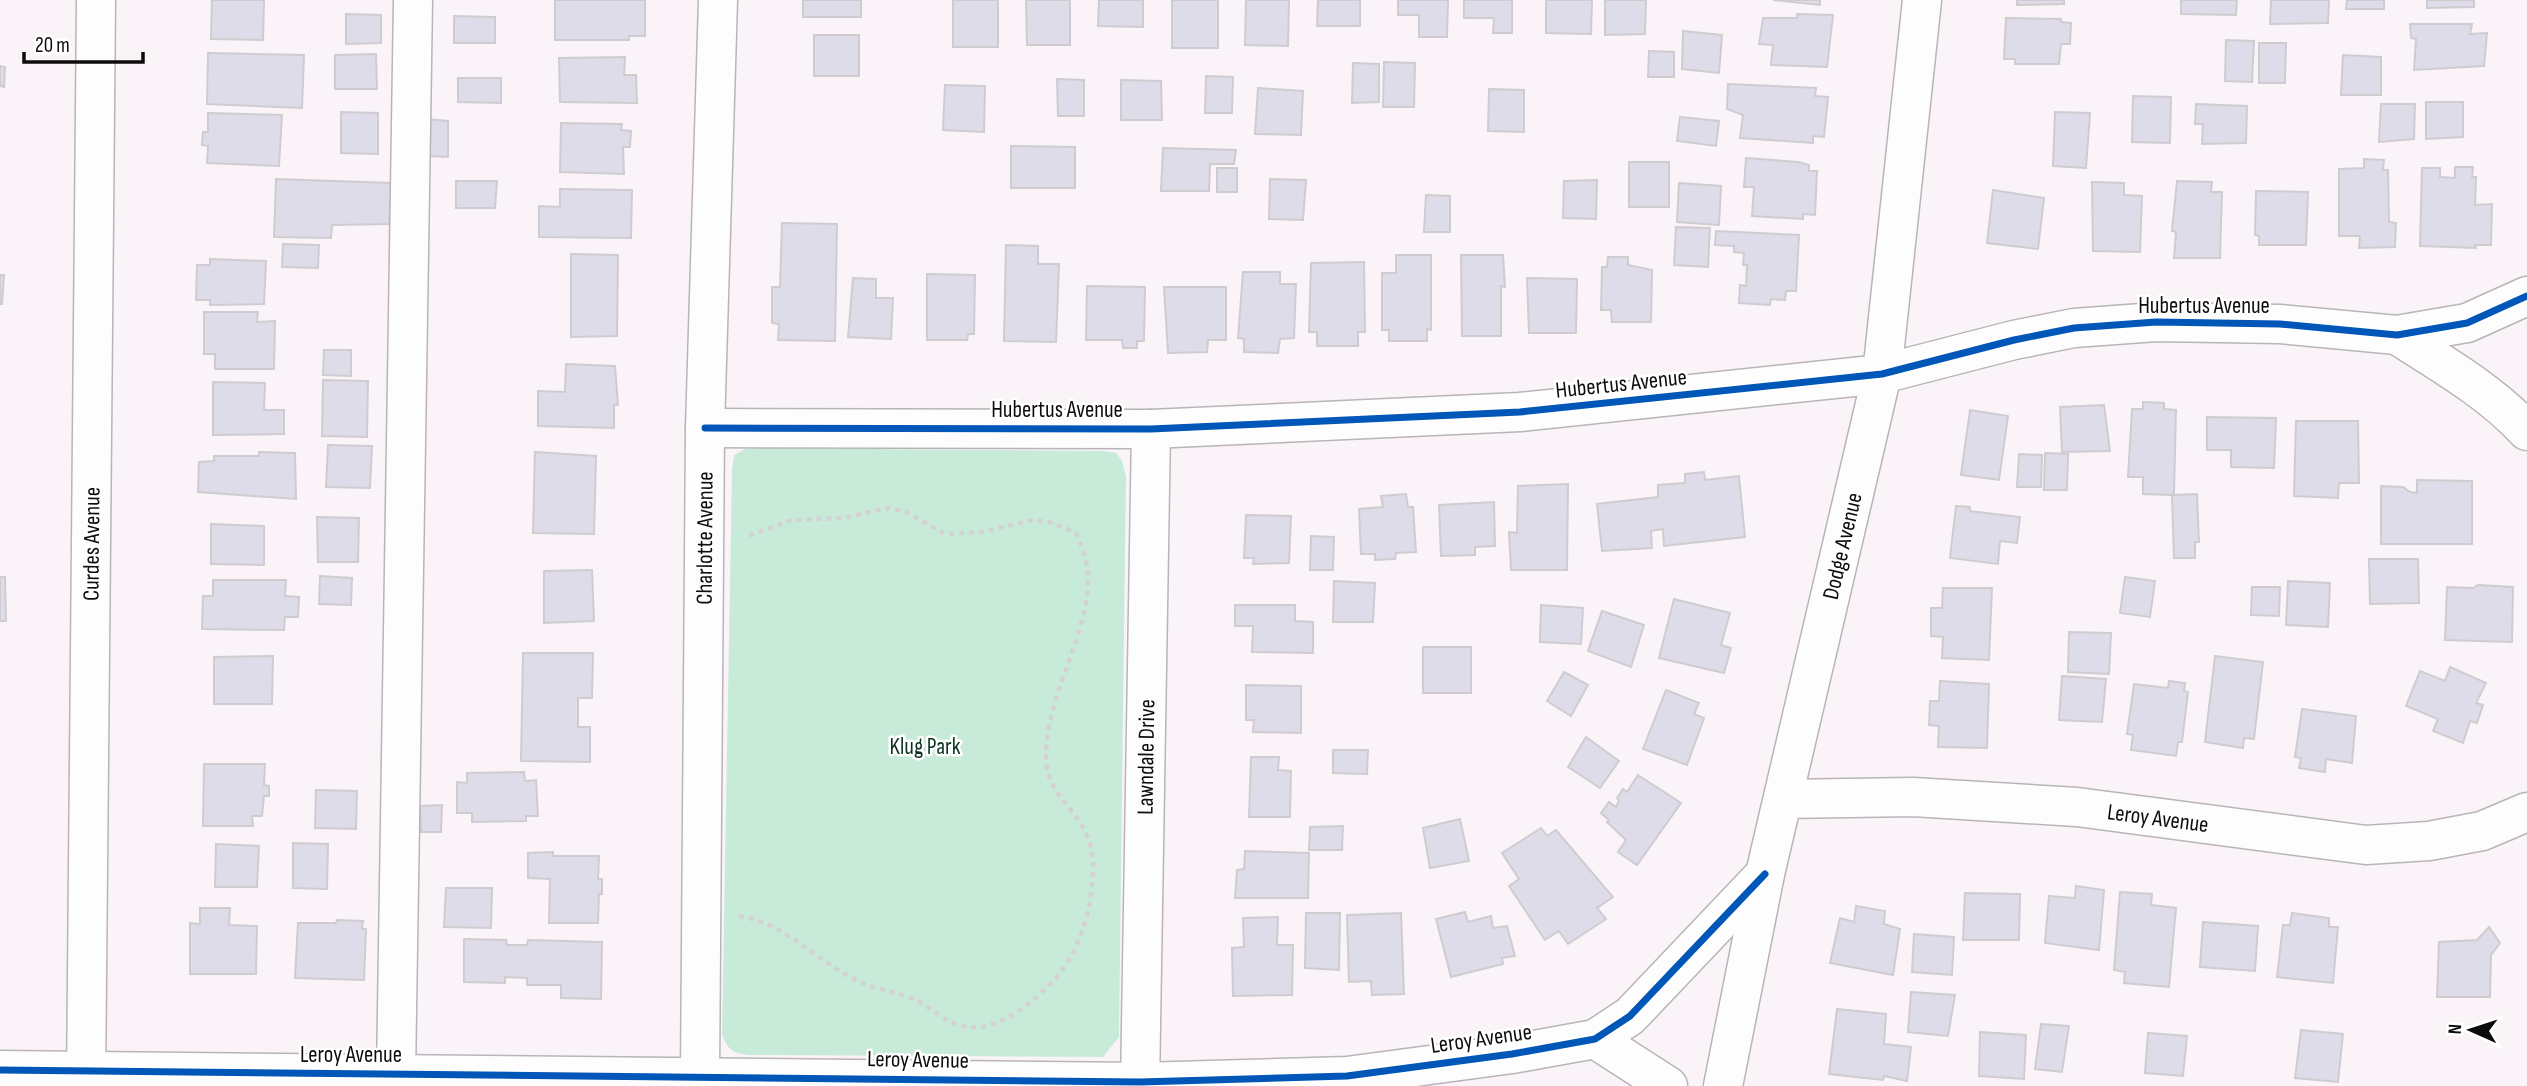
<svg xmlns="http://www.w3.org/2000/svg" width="2527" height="1086" font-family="'Sofia Sans Condensed',sans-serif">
<rect width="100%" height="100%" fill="#faf4f9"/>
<path fill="#c8ebd9" d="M762,448L1105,451L1116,453L1122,461L1126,476L1119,1037L1103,1057L748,1055C732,1053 727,1049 722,1034L732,470L734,455L745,449Z"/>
<g fill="#dfdce9" stroke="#cfccd0" stroke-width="2">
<polygon points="212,0 264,0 263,40 211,39"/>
<polygon points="555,0 645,0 645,36 629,36 629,40 555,40"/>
<rect x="803" y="0" width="58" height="17"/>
<rect x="953" y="0" width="45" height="47"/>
<polygon points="1026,0 1070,0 1070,45 1027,45"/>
<polygon points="1099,0 1143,0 1143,27 1098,26"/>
<rect x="1172" y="0" width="46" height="48"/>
<polygon points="1246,0 1289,0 1288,46 1245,45"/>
<polygon points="1318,0 1360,0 1360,26 1317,26"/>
<polygon points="1398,0 1448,0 1447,37 1419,37 1419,15 1398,15"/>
<polygon points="1464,0 1512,0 1512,33 1493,33 1494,18 1464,18"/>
<polygon points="1546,0 1592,0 1591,34 1546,33"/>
<polygon points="1605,0 1646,0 1645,34 1605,35"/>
<polygon points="1773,0 1820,0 1820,5"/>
<polygon points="2017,0 2064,0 2064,4 2017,5"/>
<polygon points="2181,0 2237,0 2236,15 2181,14"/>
<polygon points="2271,0 2329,0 2328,23 2270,24"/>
<polygon points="2347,0 2384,0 2384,9 2346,9"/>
<polygon points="2427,0 2474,0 2474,7 2427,8"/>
<polygon points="346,14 381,15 381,43 346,44"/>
<polygon points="1797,14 1833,15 1827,67 1771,65 1773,45 1759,44 1763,18 1797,18"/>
<polygon points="454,16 495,17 495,43 454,43"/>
<polygon points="2006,18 2061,19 2061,22 2071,23 2070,44 2061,44 2059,64 2015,64 2015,59 2004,59"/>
<polygon points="2410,24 2472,24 2470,34 2487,33 2484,66 2414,70 2416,39 2411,38"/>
<polygon points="1683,31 1722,35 1719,73 1682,69"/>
<rect x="814" y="35" width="45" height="41"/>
<polygon points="2226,40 2254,41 2252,82 2225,81"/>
<polygon points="2259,43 2286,43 2285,83 2259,83"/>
<polygon points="1649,51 1674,52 1674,77 1648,77"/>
<polygon points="208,53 304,55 302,108 207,104"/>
<polygon points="376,54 377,89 335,89 335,55"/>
<polygon points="2343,55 2381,57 2381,95 2341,95"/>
<polygon points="625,57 624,75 636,75 637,103 560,102 559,58"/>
<polygon points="1384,62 1415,63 1414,107 1383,107"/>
<polygon points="1353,63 1379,64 1379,102 1352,103"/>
<polygon points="0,66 5,67 4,87 0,86"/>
<polygon points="1206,76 1233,77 1232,113 1205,113"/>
<polygon points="458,78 501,78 501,103 458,102"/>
<polygon points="1057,79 1084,80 1084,116 1058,116"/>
<polygon points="1121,80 1161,81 1162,120 1121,120"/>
<polygon points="1728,84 1816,88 1815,96 1828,97 1824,137 1813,136 1813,143 1740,138 1743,115 1727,109"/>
<polygon points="945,85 985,86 984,132 943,130"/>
<polygon points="1258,88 1303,91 1301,135 1255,134"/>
<polygon points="1489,89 1524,90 1524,132 1488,131"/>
<polygon points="2133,96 2171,97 2170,143 2132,142"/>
<polygon points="2426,102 2463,102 2463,137 2426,139"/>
<polygon points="2196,104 2247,106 2246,143 2202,144 2203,124 2195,124"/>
<polygon points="2381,104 2415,104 2414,139 2379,142"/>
<polygon points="341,112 378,113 378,154 341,153"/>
<polygon points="2055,112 2090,113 2086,168 2053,166"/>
<polygon points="208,113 282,115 279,166 207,163 208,146 202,145 203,132 208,132"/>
<polygon points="1680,117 1719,121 1716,146 1677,141"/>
<polygon points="427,119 448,121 448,157 428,156"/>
<polygon points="561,123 622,124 621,130 631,131 630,147 623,147 624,174 560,172"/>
<polygon points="1011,146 1075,147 1075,188 1011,188"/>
<polygon points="1163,148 1236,150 1234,164 1210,164 1209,191 1161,191"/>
<polygon points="1746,158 1798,162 1809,165 1809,171 1817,171 1815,215 1803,214 1803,219 1752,216 1754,187 1744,187"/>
<polygon points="2364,159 2384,160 2383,170 2388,170 2389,222 2396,223 2395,247 2359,248 2360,236 2339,236 2339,169 2364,168"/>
<rect x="1629" y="162" width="40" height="45"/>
<polygon points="2455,167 2473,167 2472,177 2476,177 2475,205 2492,204 2491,245 2475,245 2476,248 2420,246 2422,168 2440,168 2440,177 2455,178"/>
<rect x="1217" y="168" width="20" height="24"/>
<polygon points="276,179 392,183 389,224 332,225 331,238 274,237"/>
<polygon points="1270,179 1306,180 1303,220 1269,219"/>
<polygon points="1597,180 1596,219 1563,218 1564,181"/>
<polygon points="456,181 497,181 495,208 456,208"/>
<polygon points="2177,181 2212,182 2211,192 2222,192 2220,258 2174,258 2176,232 2172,231"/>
<polygon points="2092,182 2124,183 2124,195 2142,196 2140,252 2093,251"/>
<polygon points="1679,183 1721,186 1719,225 1677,222"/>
<polygon points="560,189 632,190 631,238 539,237 539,206 560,207"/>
<polygon points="1993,190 2044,198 2038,249 1987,243"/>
<polygon points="2256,191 2308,192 2306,245 2259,245 2259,236 2255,235"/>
<polygon points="1426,195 1450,196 1450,232 1424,232"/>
<polygon points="782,223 837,224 835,341 778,340 779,324 772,323 772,287 780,287"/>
<polygon points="1676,227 1710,228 1708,267 1674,265"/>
<polygon points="1716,231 1799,235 1796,291 1786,291 1785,300 1771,299 1770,305 1739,303 1740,285 1746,286 1747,265 1743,265 1744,253 1734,252 1734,246 1715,245"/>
<polygon points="283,244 319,245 318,268 282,267"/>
<polygon points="1006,245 1038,246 1038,264 1059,264 1056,342 1004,341"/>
<polygon points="571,254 618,255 617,336 571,337"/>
<polygon points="1396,255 1431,255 1431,330 1427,329 1427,341 1389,341 1389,330 1382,330 1382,273 1396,273"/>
<polygon points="1461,255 1503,255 1505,287 1501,286 1501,336 1462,336"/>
<polygon points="1608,257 1628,257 1628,265 1652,270 1651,322 1612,322 1611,310 1601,310 1602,267 1607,267"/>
<polygon points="210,259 266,261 264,304 210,305 210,300 196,300 197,265 210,265"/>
<polygon points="1364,262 1365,332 1358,332 1358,346 1317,346 1317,332 1309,332 1311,263"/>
<polygon points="1243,272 1280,272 1280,284 1296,284 1294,338 1280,339 1278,353 1244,352 1244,339 1238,338"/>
<polygon points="927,274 975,275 974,334 968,334 967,340 927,340"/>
<polygon points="0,275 4,275 2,304 0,304"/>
<polygon points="853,278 876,279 876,298 893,298 891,339 848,337"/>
<polygon points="1527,278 1577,279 1576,333 1529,333"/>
<polygon points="1087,286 1145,287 1144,341 1137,341 1137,348 1123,348 1122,340 1086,340"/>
<polygon points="1164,287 1226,287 1226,340 1208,340 1207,352 1168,353"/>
<polygon points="204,312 258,312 257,322 275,321 274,369 215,369 215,354 204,354"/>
<polygon points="324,350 351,350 351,376 323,375"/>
<polygon points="566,364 615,366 618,405 614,405 614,428 538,426 538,391 565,392"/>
<polygon points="323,380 368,381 367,437 322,436"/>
<polygon points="213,382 265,383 264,410 284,410 284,434 213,435"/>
<polygon points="2143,402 2164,403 2164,409 2176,410 2174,494 2170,495 2143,494 2143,477 2128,477 2132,409 2143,409"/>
<polygon points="2104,405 2110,451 2062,452 2060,407"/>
<polygon points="1970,410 2008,416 1999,480 1961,475"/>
<polygon points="2207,417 2276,418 2274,468 2231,467 2231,450 2207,450"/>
<polygon points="2296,421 2358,421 2359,483 2339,483 2338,498 2294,496"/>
<polygon points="328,445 372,446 370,488 326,487"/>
<polygon points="259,452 295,453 296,499 198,492 199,462 214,461 214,456 259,456"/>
<polygon points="535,452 596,456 594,534 533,533"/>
<polygon points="2045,453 2068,454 2067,490 2044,490"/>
<polygon points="2019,454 2042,455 2041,487 2017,487"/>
<polygon points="1704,472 1705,480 1739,476 1745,537 1664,546 1663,529 1651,531 1652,548 1602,551 1597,504 1658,497 1658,485 1685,483 1685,474"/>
<polygon points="2417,480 2472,481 2472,544 2381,544 2381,486 2403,487 2410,492 2417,493"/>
<polygon points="1568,484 1567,570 1511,570 1509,532 1517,533 1518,486"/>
<polygon points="1406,494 1408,507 1413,507 1416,552 1396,553 1395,559 1375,560 1375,554 1361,554 1359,509 1383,507 1381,496"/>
<polygon points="2197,494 2199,542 2195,542 2195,558 2174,558 2172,495"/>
<polygon points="1494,502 1495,546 1475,547 1475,555 1441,556 1439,505"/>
<polygon points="1956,506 1970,507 1970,511 2020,517 2017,543 2000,541 1998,564 1950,558"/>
<polygon points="1246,515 1291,516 1289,563 1253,564 1254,558 1244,558"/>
<polygon points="317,517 359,518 358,562 318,562"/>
<polygon points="211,524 264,526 264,565 211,564"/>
<polygon points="1311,536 1334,537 1333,570 1310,570"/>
<polygon points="2369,559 2418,559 2419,603 2370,604"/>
<polygon points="592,570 594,621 544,623 544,571"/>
<polygon points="320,576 352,578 351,605 319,604"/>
<polygon points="0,577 5,577 6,621 0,621"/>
<polygon points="2125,577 2155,581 2150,617 2120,613"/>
<polygon points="213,580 286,580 285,596 299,597 298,617 285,617 284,630 202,629 203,596 213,596"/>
<polygon points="1334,581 1375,583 1373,622 1333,622"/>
<polygon points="2288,581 2330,583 2328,627 2286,625"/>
<polygon points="2478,585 2513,587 2512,642 2445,640 2447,587 2473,588"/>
<polygon points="2252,587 2280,587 2279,616 2251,615"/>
<polygon points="1943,588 1992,588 1989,660 1942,658 1943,637 1931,636 1931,608 1942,608"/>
<polygon points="1674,599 1730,613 1721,645 1731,648 1724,673 1659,658"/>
<polygon points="1235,605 1295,605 1295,621 1313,622 1313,653 1252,652 1253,626 1235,626"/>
<polygon points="1541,605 1583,608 1581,644 1540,642"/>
<polygon points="1602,611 1644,625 1631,667 1588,651"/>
<polygon points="2069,632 2111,633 2109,674 2068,672"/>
<rect x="1423" y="647" width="48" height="46"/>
<polygon points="523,653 593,653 592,698 578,698 578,727 590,727 590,762 521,761"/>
<polygon points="273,656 272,704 214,704 214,657"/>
<polygon points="2215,656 2263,662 2254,739 2244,738 2243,748 2205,742"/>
<polygon points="2450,667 2486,683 2476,703 2483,705 2477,723 2470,721 2463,743 2433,731 2438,719 2406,706 2420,671 2445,681"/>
<polygon points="1564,672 1588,685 1571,716 1547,701"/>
<polygon points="2062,676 2106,679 2102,722 2059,720"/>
<polygon points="1940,681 1989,684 1987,748 1938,747 1939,726 1929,725 1930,701 1939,701"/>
<polygon points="2169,681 2185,683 2184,691 2188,692 2182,742 2178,742 2176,756 2131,750 2133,735 2127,734 2134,684 2168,688"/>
<polygon points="1246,685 1301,686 1301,733 1253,732 1254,720 1246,720"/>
<polygon points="1666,690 1699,703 1694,714 1704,718 1687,765 1643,749"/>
<polygon points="2302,709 2356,716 2352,763 2326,759 2325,772 2299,768 2301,758 2295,757"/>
<polygon points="1586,737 1619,761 1600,788 1568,767"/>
<polygon points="1333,750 1368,750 1367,774 1333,773"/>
<polygon points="1251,757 1279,757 1278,770 1291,771 1290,817 1249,817"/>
<polygon points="204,764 265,764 264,785 269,786 269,796 264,796 262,816 252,816 253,826 203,826"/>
<polygon points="524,772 525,781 536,780 538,816 526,816 526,821 472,822 472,813 457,813 457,782 467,783 467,773"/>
<polygon points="1638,775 1681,803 1637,865 1618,852 1626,840 1607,822 1609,820 1601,813 1609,802 1616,807 1619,801 1617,798 1623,789 1627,792"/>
<polygon points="316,790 357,791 356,829 315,828"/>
<polygon points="442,805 441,832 421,832 420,806"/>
<polygon points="1460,819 1469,861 1430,868 1423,828"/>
<polygon points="1343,826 1342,850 1309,850 1310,827"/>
<polygon points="1541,828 1547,836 1556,830 1613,897 1597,908 1606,919 1568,944 1559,931 1545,940 1509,886 1519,879 1502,853"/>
<polygon points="293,843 328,844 327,889 293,888"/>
<polygon points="216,844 259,846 257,887 215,887"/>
<polygon points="1245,851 1309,853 1308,898 1235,898 1237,870 1244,869"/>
<polygon points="553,852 553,856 599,856 598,879 602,879 602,894 599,894 598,923 549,923 550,879 528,878 528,853"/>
<polygon points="2076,886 2104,890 2099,950 2045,943 2049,896 2075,898"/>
<polygon points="446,888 492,888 491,928 444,927"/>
<polygon points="2120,892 2152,894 2151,905 2176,908 2169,987 2124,983 2125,972 2114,970"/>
<polygon points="1965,893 2020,894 2019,940 1963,940"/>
<polygon points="1856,906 1885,911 1884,924 1900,929 1893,975 1830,963 1840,918 1854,922"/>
<polygon points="200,908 230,908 229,925 257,926 256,974 190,974 190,923 200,924"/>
<polygon points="1465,912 1468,922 1491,916 1493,928 1507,926 1515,956 1502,958 1503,964 1451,977 1436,919"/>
<polygon points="1306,913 1340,913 1339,970 1305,968"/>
<polygon points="1401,913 1404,994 1372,995 1371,981 1349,982 1347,915"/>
<polygon points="2292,913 2329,918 2329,927 2338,927 2333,983 2277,977 2283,925 2290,925"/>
<polygon points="1278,917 1277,945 1293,945 1292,995 1233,996 1232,948 1244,947 1243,918"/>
<polygon points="337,920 363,921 362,929 366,929 364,980 295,978 298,923 336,923"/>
<polygon points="2203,922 2258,926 2255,971 2200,967"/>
<polygon points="2489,927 2500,943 2491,955 2490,997 2437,997 2439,942 2477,940"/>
<polygon points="1914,934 1954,937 1952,975 1912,972"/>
<polygon points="464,939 506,940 507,945 527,945 528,940 602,942 601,999 561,998 561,985 527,985 527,978 505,977 505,983 464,982"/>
<polygon points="1911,992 1955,995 1948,1036 1908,1032"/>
<polygon points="1837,1009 1886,1014 1884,1044 1911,1047 1907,1081 1884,1076 1883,1080 1829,1074"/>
<polygon points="2041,1024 2069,1026 2062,1072 2035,1069"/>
<polygon points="2301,1030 2343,1034 2338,1082 2295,1078"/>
<polygon points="1980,1032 2026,1035 2024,1079 1979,1076"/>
<polygon points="2148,1033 2187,1036 2183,1076 2145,1073"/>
</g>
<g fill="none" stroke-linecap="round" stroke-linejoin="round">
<defs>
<g id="minor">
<path d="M2397,335C2442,364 2490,391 2527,431"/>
<polyline points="705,428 1151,429 1520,412 1882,374 2014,340 2074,328 2156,322 2280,324 2397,335 2467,323 2527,296"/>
<path id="s1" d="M1783,799L1913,797L2077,807L2366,845L2429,841L2482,831L2527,812"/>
<polyline points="1595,1039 1668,1086"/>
<polyline points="0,1070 1140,1082 1347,1076 1512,1054 1595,1039 1630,1016 1765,874"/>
<polyline points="396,1074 413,0"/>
<path id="s2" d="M700,1075L705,428L718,0"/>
<path id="s3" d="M86,1086L96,0"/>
<path id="s4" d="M1140,1086L1151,429"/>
<path id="s5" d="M1723,1086L1765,874L1882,374L1922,0"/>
</g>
</defs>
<use href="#minor" stroke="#b8b4b8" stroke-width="41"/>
<path stroke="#d3d1d3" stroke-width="4.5" stroke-dasharray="5 5" stroke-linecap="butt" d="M739,916C786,923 816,961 858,981C877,990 899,992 918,1001C931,1008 944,1021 959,1025C989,1035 1022,1011 1043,991C1078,960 1092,913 1093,868C1095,813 1045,804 1046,755C1046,680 1116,601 1075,532L1049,522L1033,520L981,532L945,534L906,512L889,508L843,518L792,520L745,537"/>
<use href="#minor" stroke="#fefdfe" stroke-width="38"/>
<defs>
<g id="cycleway">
<polyline points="705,428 1151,429 1520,412 1882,374 2014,340 2074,328 2156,322 2280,324 2397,335 2467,323 2527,296"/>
<polyline points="0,1070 1140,1082 1347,1076 1512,1054 1595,1039 1630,1016 1765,874"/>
</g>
</defs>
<use href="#cycleway" stroke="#fff" stroke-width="11"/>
<use href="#cycleway" stroke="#0057b8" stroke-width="7"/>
</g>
<g text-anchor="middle" stroke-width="5" stroke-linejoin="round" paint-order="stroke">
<g font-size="23" fill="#0e0b0d" stroke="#fff">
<text x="2204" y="313">Hubertus Avenue</text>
<text transform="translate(1621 383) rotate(-6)" y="8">Hubertus Avenue</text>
<text x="1057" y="417">Hubertus Avenue</text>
<text dy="8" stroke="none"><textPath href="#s2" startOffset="537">Charlotte Avenue</textPath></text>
<text dy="8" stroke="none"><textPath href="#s3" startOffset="542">Curdes Avenue</textPath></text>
<text dy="8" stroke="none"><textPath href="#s5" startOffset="553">Dodge Avenue</textPath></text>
<text dy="8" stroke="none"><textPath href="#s4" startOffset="329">Lawndale Drive</textPath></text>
<text dy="8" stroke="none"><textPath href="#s1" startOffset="376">Leroy Avenue</textPath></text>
<text transform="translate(1481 1038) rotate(-8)" y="8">Leroy Avenue</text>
<text x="351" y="1062">Leroy Avenue</text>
<text transform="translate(918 1059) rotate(1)" y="8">Leroy Avenue</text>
</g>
<g font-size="23" fill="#0c3120" stroke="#fff">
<text x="925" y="754">Klug Park</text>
</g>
</g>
<g transform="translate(2471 1030) rotate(273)" stroke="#ffffff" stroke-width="5" paint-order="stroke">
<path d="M0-5L12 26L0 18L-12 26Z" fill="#0e0b0d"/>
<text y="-10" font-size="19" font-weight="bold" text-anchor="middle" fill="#0e0b0d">N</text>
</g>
<path d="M24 52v10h119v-10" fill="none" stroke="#0e0b0d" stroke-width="3.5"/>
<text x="35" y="52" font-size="21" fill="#0e0b0d" stroke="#ffffff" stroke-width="5" paint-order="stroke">20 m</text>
</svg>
